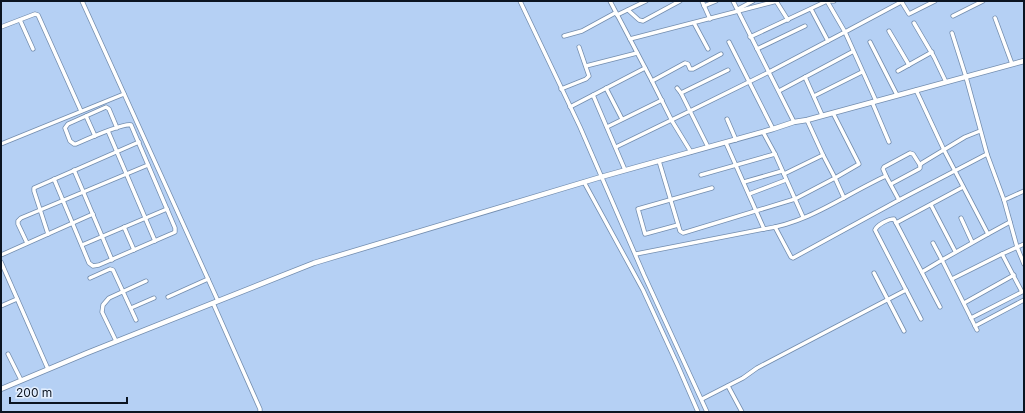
<svg xmlns="http://www.w3.org/2000/svg" width="1025" height="413" font-family="Inter,sans-serif">
<rect width="100%" height="100%" fill="#b5d0f4"/>
<g fill="none" stroke-linecap="round" stroke-linejoin="round">
<defs>
<g id="minor">
<polyline points="82,1 218,301"/>
<polyline points="520,1 580,127 644,275 707,412"/>
<polyline points="610,1 652,81 672,121 691,152"/>
<polyline points="702,1 710,19"/>
<polyline points="733,1 794,122"/>
<polyline points="776,1 788,20"/>
<polyline points="901,1 909,14 935,1"/>
<polyline points="704,6 716,1"/>
<polyline points="738,9 753,1"/>
<polyline points="811,9 828,41"/>
<polyline points="628,10 639,20 643,21 680,1"/>
<polyline points="617,15 646,1"/>
<polyline points="953,16 983,1"/>
<polyline points="995,18 1012,64"/>
<polyline points="20,20 33,49"/>
<polyline points="694,23 708,49"/>
<polyline points="914,23 934,57 946,82"/>
<polyline points="1,27 35,14 38,15 81,111"/>
<polyline points="889,31 909,65"/>
<polyline points="952,33 966,77 987,154 1004,200 1017,247 1024,264"/>
<polyline points="564,36 582,31 615,13"/>
<polyline points="750,37 827,1 834,1"/>
<polyline points="630,39 777,1"/>
<polyline points="729,42 773,129"/>
<polyline points="870,42 897,95"/>
<polyline points="757,49 805,26"/>
<polyline points="586,66 637,53"/>
<polyline points="898,71 932,52"/>
<polyline points="805,77 822,115"/>
<polyline points="652,81 685,63 688,64 690,69 693,69 721,54"/>
<polyline points="606,88 622,119"/>
<polyline points="561,89 586,79 589,76 579,47"/>
<polyline points="916,90 944,150 988,234 942,260 977,330"/>
<polyline points="779,91 852,52"/>
<polyline points="681,93 728,70"/>
<polyline points="593,95 625,170"/>
<polyline points="814,96 862,72"/>
<polyline points="876,101 845,32 903,1"/>
<polyline points="872,102 889,142"/>
<polyline points="570,107 645,68"/>
<polyline points="833,113 858,162 859,164 835,178 844,198"/>
<polyline points="86,116 95,136"/>
<polyline points="727,119 736,140"/>
<polyline points="807,120 823,155"/>
<polyline points="607,127 662,100"/>
<polyline points="108,131 155,241"/>
<polyline points="763,132 775,154 803,217"/>
<polyline points="1,144 124,94"/>
<polyline points="616,147 690,111 681,93 677,88"/>
<polyline points="708,147 690,111 769,72 845,32 827,1"/>
<polyline points="659,161 680,231 683,233 795,199 835,178 823,155 784,174"/>
<polyline points="74,170 112,260"/>
<polyline points="701,175 775,154"/>
<polyline points="886,176 883,169 884,167 910,153 913,154 920,165"/>
<path d="M54,179L89,263L93,266L99,265L173,233L175,232V228L131,125C124,123 85,140 76,144H74L70,141L65,128L68,124L106,107L109,109L117,128"/>
<polyline points="584,182 643,290 678,366 698,412"/>
<polyline points="744,182 782,171"/>
<polyline points="891,184 919,169 920,168 920,165 922,163 965,137 980,131"/>
<polyline points="749,194 786,180"/>
<polyline points="1004,200 1024,191"/>
<polyline points="931,205 955,251"/>
<polyline points="961,218 972,242"/>
<polyline points="896,223 963,187"/>
<polyline points="678,225 645,234 638,209 712,188"/>
<polyline points="124,227 134,250"/>
<polyline points="775,227 791,257 793,258 899,200"/>
<path d="M764,229C809,223 846,194 886,176L899,200L987,154"/>
<polyline points="48,234 34,191 34,188 139,142"/>
<polyline points="988,234 1010,222"/>
<polyline points="27,243 18,224 18,221 21,218 148,165"/>
<polyline points="82,245 167,209"/>
<polyline points="636,254 764,229 726,143"/>
<polyline points="1,255 93,214"/>
<polyline points="1,262 48,369"/>
<polyline points="922,272 942,260 933,243"/>
<polyline points="874,273 904,331"/>
<polyline points="90,278 110,269 113,270 136,320"/>
<polyline points="952,279 1002,254 1024,244"/>
<polyline points="168,297 208,279"/>
<polyline points="213,303 260,409 260,412"/>
<polyline points="964,303 1014,275"/>
<polyline points="1,306 17,299"/>
<polyline points="131,308 154,298"/>
<polyline points="971,318 1022,292 1002,254"/>
<path d="M921,319L875,230C877,225 888,219 894,219L940,307"/>
<polyline points="975,326 1024,300"/>
<polyline points="116,341 102,312 103,305 109,298 146,281"/>
<polyline points="8,354 21,380"/>
<polyline points="728,386 742,412"/>
<polyline points="702,399 743,378 757,368 906,290"/>
</g>
<polyline id="tertiary" points="1,389 87,353 314,263 601,177 773,129 794,122 807,120 1024,61"/>
</defs>
<use href="#minor" stroke="#738dae" stroke-width="5"/>
<use href="#tertiary" stroke="#738dae" stroke-width="6"/>
<use href="#minor" stroke="#fff" stroke-width="3.5"/>
<use href="#tertiary" stroke="#fff" stroke-width="4.5"/>
</g>
<rect width="1025" height="413" fill="none" stroke="#0b1421" stroke-width="4"/>
<path d="M10 397v6h117v-6" fill="none" stroke="#0b1421" stroke-width="2"/>
<text x="16" y="397" font-size="12" fill="#0b1421" stroke="#e4effe" stroke-width="3" paint-order="stroke">200 m</text>
</svg>
